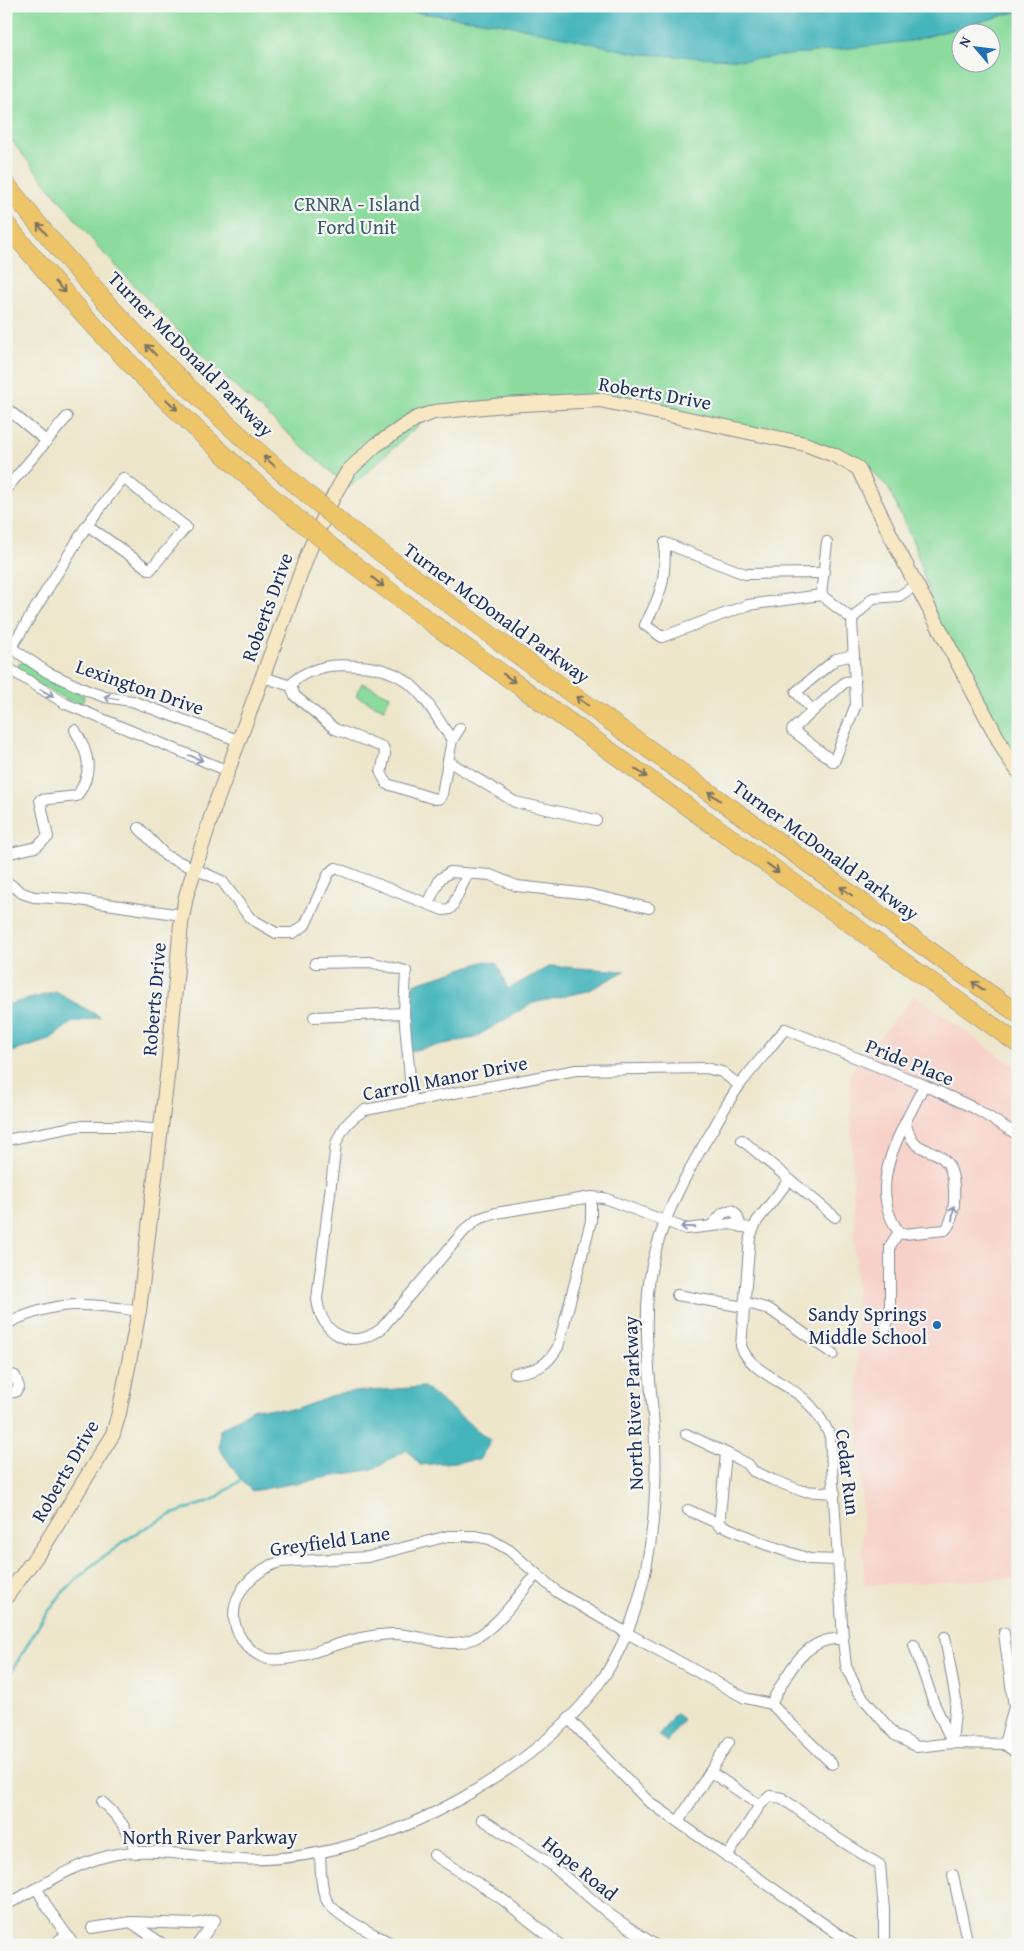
<svg xmlns="http://www.w3.org/2000/svg" width="1024" height="1951" font-family="'Gentium Book Plus',serif">
<rect width="100%" height="100%" fill="#f6f6f2"/>
<filter id="ink" filterUnits="userSpaceOnUse"><feTurbulence type="fractalNoise" baseFrequency=".02" numOctaves="2"/><feDisplacementMap in="SourceGraphic" scale="10" xChannelSelector="R" yChannelSelector="G"/><feConvolveMatrix kernelMatrix="1 2 1 2 8 2 1 2 1" color-interpolation-filters="sRGB"/></filter>
<filter id="wash" filterUnits="userSpaceOnUse"><feTurbulence type="fractalNoise" baseFrequency=".0096" numOctaves="4" result="noise"/><feDisplacementMap in="SourceGraphic" scale="20" xChannelSelector="R" yChannelSelector="G"/><feGaussianBlur stdDeviation="1.12" result="paint"/><feColorMatrix in="noise" values="0 0 0 0 0 0 0 0 0 0 0 0 0 0 0 0 0 1.4 0 .05"/><feComposite in="paint" operator="in"/></filter>
<g filter="url(#wash)">
<rect width="100%" height="100%" fill="#ede6cb"/>
<polygon fill="#f7d1c8" points="915,995 1018,1069 1018,1578 864,1586 850,1073"/>
<g fill="#8adb9c" stroke="#52857d" fill-rule="evenodd">
<path d="M6,6H369L505,24L911,41L1018,11V769L942,635L914,544L888,487L859,459L809,445L589,397L440,406L349,488L215,368L158,310L99,248L6,134ZM962,32H992V62H962Z"/>
<path d="M23,662L81,694L84,696L83,702C67,705 33,680 18,671V665Z"/>
<polygon points="362,683 390,696 384,709 356,696"/>
</g>
<g fill="#45b5bc" stroke="#30728d">
<polygon points="369,6 1018,6 1018,11 911,41 747,60 639,54 505,24"/>
<polygon points="486,961 497,964 508,989 550,966 625,971 588,991 533,1003 474,1038 409,1051 407,992 416,983"/>
<polygon points="56,992 100,1017 71,1023 49,1040 6,1054 6,1005"/>
<polygon points="424,1387 491,1441 479,1460 420,1465 407,1450 373,1469 252,1491 241,1480 219,1448 220,1430 254,1408 294,1410 341,1393"/>
<polygon points="675,1713 683,1719 667,1742 659,1736"/>
</g>
<g fill="none" stroke-linecap="round" stroke-linejoin="round">
<polyline stroke="#45b5bc" stroke-width="2.5" points="6,1681 42,1620 63,1592 95,1563 139,1531 173,1514 213,1500 241,1480"/>
</g>
</g>
<g filter="url(#ink)">
<g fill="none" stroke-linecap="round" stroke-linejoin="round">
<defs>
<g id="street">
<polyline points="6,408 45,440"/>
<polyline points="6,489 67,417"/>
<path d="M823,573L745,574L665,543C665,580 663,591 645,625L662,637L748,605L821,595L852,619"/>
<polyline points="821,595 827,542"/>
<polyline points="7,645 47,672 88,691 105,697 132,701 240,741"/>
<polyline points="11,648 87,525 150,570 186,527 123,478 87,525"/>
<polyline points="854,655 836,659 796,692 813,711 845,682 855,681"/>
<polyline points="6,667 66,704 228,771"/>
<polyline points="263,677 291,686"/>
<polyline points="813,711 792,730 834,762 856,704 852,619 873,598 899,596 916,585"/>
<path d="M452,740C425,700 412,668 358,666C347,665 335,664 324,667C313,670 296,675 291,686L295,696L335,729L383,747L385,754L381,773L387,784L435,799L440,798L442,794L452,740L460,728"/>
<polyline points="448,761 515,802 596,820"/>
<polyline points="139,828 166,856 222,881 250,918 276,933 293,933 305,925 329,873 336,868 443,910 450,909 453,905 467,875"/>
<path d="M6,854L36,847L48,837L40,800L77,796C94,771 89,754 75,730"/>
<polyline points="6,881 22,893 34,897 72,899 182,915"/>
<polyline points="428,904 440,879 450,872 490,875 517,886 589,894 649,908"/>
<polyline points="315,963 370,962 406,971 404,1013"/>
<polyline points="314,1017 404,1013 412,1100"/>
<path d="M739,1085L722,1072L706,1068L576,1070L365,1110C350,1118 342,1128 336,1144L317,1299C321,1335 351,1351 381,1329L464,1231L478,1219L496,1213L591,1197L604,1198L686,1229L730,1224L753,1229"/>
<path d="M906,1125C915,1157 932,1144 947,1163C957,1176 957,1219 945,1230L904,1234L899,1232C864,1184 903,1130 924,1085"/>
<polyline points="6,1140 78,1126 119,1126 161,1130"/>
<polyline points="742,1140 835,1217"/>
<path d="M789,1180L757,1221L750,1237L741,1346C749,1370 784,1382 803,1398C815,1409 823,1420 830,1436L843,1639"/>
<polyline points="712,1225 723,1213 732,1210 737,1215 741,1227"/>
<polyline points="677,1295 744,1307"/>
<polyline points="744,1302 769,1309 833,1354"/>
<path d="M6,1324C58,1299 85,1303 139,1311"/>
<polyline points="884,1335 890,1313 890,1246 899,1232"/>
<polyline points="6,1373 15,1376 19,1387 15,1392 6,1392"/>
<path d="M515,1373C536,1371 547,1366 558,1347L591,1221V1197"/>
<polyline points="686,1434 726,1453 748,1464 753,1471 773,1480 802,1491 835,1493"/>
<polyline points="688,1510 762,1543 809,1559 839,1560"/>
<polyline points="719,1526 726,1453"/>
<path d="M537,1574C519,1594 501,1623 477,1637C448,1653 420,1632 391,1634C374,1635 353,1639 336,1645C315,1651 292,1662 269,1659C258,1657 249,1649 242,1640C220,1607 247,1572 280,1562L368,1557L448,1536H474L490,1539L509,1550L557,1592L627,1633L745,1698L771,1704L832,1764"/>
<polyline points="1004,1633 1014,1707 1004,1744"/>
<polyline points="945,1637 956,1700 952,1743"/>
<polyline points="914,1645 933,1701 952,1742"/>
<path d="M771,1704C786,1676 804,1636 843,1639L846,1666L858,1692L895,1735L917,1747L952,1743L1004,1744L1018,1754"/>
<polyline points="568,1718 648,1801 854,1945"/>
<polyline points="712,1773 760,1805"/>
<path d="M102,1802C119,1817 129,1831 136,1853"/>
<polyline points="482,1819 549,1863 609,1914 655,1945"/>
<polyline points="678,1822 729,1742"/>
<path d="M320,1853C321,1868 320,1885 326,1899C333,1916 377,1935 394,1945"/>
<polyline points="434,1855 502,1899 560,1945"/>
<polyline points="727,1857 760,1805 770,1796 782,1798 837,1838 880,1865 884,1910 884,1945"/>
<polyline points="953,1875 968,1945"/>
<polyline points="37,1889 49,1910 74,1945"/>
<path d="M6,1905C37,1889 70,1866 104,1857C145,1845 192,1857 234,1859C314,1863 392,1837 462,1798C511,1770 564,1731 598,1685C647,1618 658,1523 655,1443C652,1383 640,1325 652,1265C663,1215 687,1172 713,1129C722,1113 731,1096 742,1082C756,1064 771,1047 785,1029L924,1085L974,1108L1018,1135"/>
<polyline points="132,1923 164,1945"/>
<polyline points="92,1928 131,1922 194,1924 215,1920 197,1945"/>
<polyline points="53,1945 66,1935"/>
</g>
<polyline id="secondary" points="6,1597 44,1546 113,1434 119,1413 139,1311 168,1068 181,924 186,896 215,805 309,551 334,495 348,471 376,445 415,419 434,412 504,405 600,400 805,444 834,455 858,468 898,550 1006,754 1018,771"/>
<g id="highway">
<path d="M6,184C94,297 196,401 306,493"/>
<path d="M6,224C92,330 189,428 294,516"/>
<polyline points="344,525 508,648 1018,1014"/>
<polyline points="339,553 433,624 1018,1044"/>
</g>
</defs>
<use href="#street" stroke="#848a94" stroke-width="12"/>
<use href="#secondary" stroke="#848a94" stroke-width="16"/>
<use href="#highway" stroke="#848a94" stroke-width="19"/>
<use href="#street" stroke="#fff" stroke-width="10"/>
<use href="#secondary" stroke="#f8e7c3" stroke-width="14"/>
<use href="#highway" stroke="#eec469" stroke-width="18"/>
<defs>
<g id="highway-bridge">
<polyline points="306,493 344,525"/>
<polyline points="294,516 339,553"/>
</g>
</defs>
<use href="#highway-bridge" stroke="#848a94" stroke-width="19" stroke-linecap="butt"/>
<use href="#highway-bridge" stroke="#eec469" stroke-width="18"/>
</g>
<defs><path id="oneway-shaft" d="M-6 0H5M1.5-3L5.5 0L1.5 3" fill="none" stroke-width="1.6" stroke-linecap="round" stroke-linejoin="round" transform="scale(1.25)"/></defs>
<g stroke="#7a7263">
<use href="#oneway-shaft" transform="translate(42 229) rotate(-130)"/>
<use href="#oneway-shaft" transform="translate(60 287) rotate(49)"/>
<use href="#oneway-shaft" transform="translate(151 350) rotate(-134)"/>
<use href="#oneway-shaft" transform="translate(172 405) rotate(44)"/>
<use href="#oneway-shaft" transform="translate(269 461) rotate(-138)"/>
<use href="#oneway-shaft" transform="translate(378 582) rotate(38)"/>
<use href="#oneway-shaft" transform="translate(509 678) rotate(36)"/>
<use href="#oneway-shaft" transform="translate(582 701) rotate(-144)"/>
<use href="#oneway-shaft" transform="translate(641 773) rotate(36)"/>
<use href="#oneway-shaft" transform="translate(714 796) rotate(-144)"/>
<use href="#oneway-shaft" transform="translate(773 868) rotate(36)"/>
<use href="#oneway-shaft" transform="translate(846 891) rotate(-144)"/>
<use href="#oneway-shaft" transform="translate(978 986) rotate(-144)"/>
</g>
<g stroke="#8d97ae">
<use href="#oneway-shaft" transform="translate(47 693) rotate(29)"/>
<use href="#oneway-shaft" transform="translate(111 698) rotate(-171)"/>
<use href="#oneway-shaft" transform="translate(196 758) rotate(22)"/>
<use href="#oneway-shaft" transform="translate(953 1213) rotate(-83)"/>
<use href="#oneway-shaft" transform="translate(688 1227) rotate(-178)"/>
</g>
</g>
<circle fill="#1f6fb2" stroke="#f6f6f2" stroke-width="2" cx="937" cy="1325" r="5"/>
<g text-anchor="middle" stroke-width="4.5" stroke-linejoin="round" paint-order="stroke">
<g font-size="20" fill="#375a6e" stroke="#f6f6f2">
<text x="357" y="211">CRNRA - Island<tspan x="357" dy="23">Ford Unit</tspan></text>
</g>
<g font-size="20" fill="#1b2f5e" stroke="#f6f6f2">
<text transform="translate(191 354) rotate(45)" y="7">Turner McDonald Parkway</text>
<text transform="translate(655 393) rotate(10)" y="7">Roberts Drive</text>
<text transform="translate(267 607) rotate(-70)" y="7">Roberts Drive</text>
<text transform="translate(497 613) rotate(36)" y="7">Turner McDonald Parkway</text>
<text transform="translate(140 687) rotate(19)" y="7">Lexington Drive</text>
<text transform="translate(826 850) rotate(36)" y="7">Turner McDonald Parkway</text>
<text transform="translate(154 999) rotate(-85)" y="7">Roberts Drive</text>
<text transform="translate(910 1062) rotate(22)" y="7">Pride Place</text>
<text transform="translate(445 1078) rotate(-11)" y="7">Carroll Manor Drive</text>
<text transform="translate(633 1403) rotate(-92)" y="7">North River Parkway</text>
<text transform="translate(65 1471) rotate(-60)" y="7">Roberts Drive</text>
<text transform="translate(848 1472) rotate(83)" y="7">Cedar Run</text>
<text transform="translate(330 1541) rotate(-8)" y="7">Greyfield Lane</text>
<text x="210" y="1844">North River Parkway</text>
<text transform="translate(580 1868) rotate(39)" y="7">Hope Road</text>
</g>
<g font-size="20" fill="#1b2f5e" stroke="#f6f6f2" text-anchor="end">
<text x="927" y="1321">Sandy Springs<tspan x="927" dy="23">Middle School</tspan></text>
</g>
</g>
<rect width="1024" height="1951" fill="none" stroke="#f6f6f2" stroke-width="25"/>
<g transform="translate(976 48) rotate(298)"><circle r="24" fill="#f6f6f2" stroke="#9ea6b7"/>
<path d="M0-4L9 19L0 12L-9 19Z" fill="#1f6fb2"/>
<text y="-8" font-size="14" font-weight="bold" text-anchor="middle" fill="#1b2f5e">N</text>
</g>
</svg>
